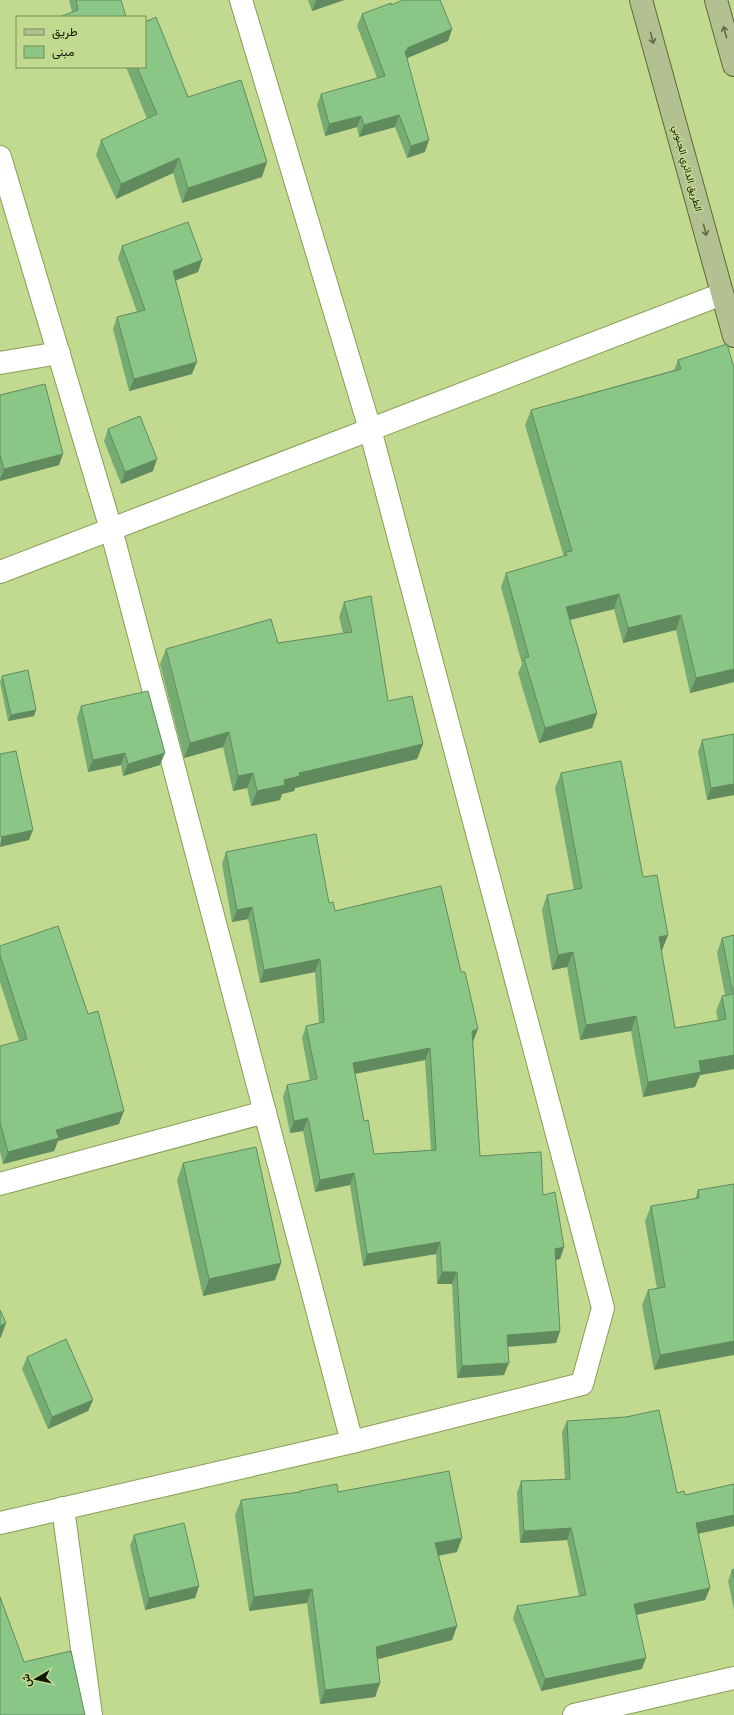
<svg xmlns="http://www.w3.org/2000/svg" width="734" height="1715" font-family="'Noto Sans',Vazirmatn,sans-serif">
<rect width="100%" height="100%" fill="#c2da90"/>
<g fill="none" stroke-linecap="round" stroke-linejoin="round">
<defs>
<g id="minor">
<polyline points="0,157 111,529 352,1442"/>
<polyline points="0,363 59,353"/>
<polyline points="0,572 722,294"/>
<polyline points="0,1184 265,1112"/>
<polyline points="63,1508 91,1715"/>
<polyline points="0,1523 352,1442 582,1384 603,1308 370,429 241,0"/>
<polyline points="574,1715 734,1678"/>
</g>
<g id="major">
<polyline points="641,0 734,336"/>
<polyline points="716,0 734,65"/>
</g>
</defs>
<use href="#minor" stroke="#879e55" stroke-width="24"/>
<use href="#major" stroke="#596c30" stroke-width="24"/>
<use href="#minor" stroke="#fff" stroke-width="22"/>
<use href="#major" stroke="#b3c192" stroke-width="22"/>
</g>
<g fill="#77ab74" fill-rule="evenodd">
<polygon points="69,0 121,0 72,12"/>
<polygon points="308,0 344,0 312,11"/>
<polygon points="391,5 452,29 448,41 407,58 425,152 407,158 395,127 359,137 357,127 325,136 317,105 321,94 377,78 357,26 362,14"/>
<polygon points="126,67 145,67 188,97 262,177 182,203 173,173 116,199 96,155 101,140 147,119"/>
<polygon points="122,246 202,260 198,272 176,280 192,374 129,391 113,329 117,317 137,312 118,258"/>
<polygon points="727,344 734,682 690,693 676,630 623,643 614,609 570,620 597,713 592,728 539,743 518,673 522,664 501,587 506,573 564,557 525,425 531,410 674,370 678,360"/>
<polygon points="0,395 59,465 0,481"/>
<polygon points="108,429 153,471 121,484 104,441"/>
<polygon points="344,602 388,701 423,744 417,759 295,788 294,791 282,794 280,800 251,806 247,788 233,791 223,747 184,758 160,664 166,649 278,643 343,633 339,617"/>
<polygon points="2,676 36,710 34,716 8,721 0,682"/>
<polygon points="81,706 160,765 123,776 121,765 88,772 77,718"/>
<polygon points="734,734 734,795 707,800 698,752 702,740"/>
<polygon points="561,773 643,877 668,935 662,950 661,951 675,1028 718,1020 716,1011 722,996 725,995 717,953 722,938 734,935 734,1069 700,1075 695,1087 643,1097 631,1031 580,1040 567,967 552,970 542,910 547,895 574,890 555,788"/>
<path d="M226,852L329,903L335,911L473,1042L480,1156L543,1195L564,1247L560,1259L556,1260L560,1331L556,1343L508,1347L504,1375L457,1378L452,1284H437L436,1254L363,1266L350,1185L315,1192L303,1131L290,1133L283,1097L287,1085L310,1081L302,1038L306,1026L319,1024L315,972L260,983L248,919L232,922L222,864ZM425,1060L431,1150L374,1154L364,1121L355,1074Z"/>
<polygon points="0,946 119,1124 58,1141 54,1151 3,1164 0,1152 0,1046 19,1041 0,982"/>
<polygon points="183,1163 281,1263 275,1280 203,1296 177,1180"/>
<polygon points="734,1184 654,1370 642,1305 648,1290 657,1289 645,1221 651,1206 695,1199 698,1190"/>
<polygon points="27,1357 93,1400 88,1411 48,1429 22,1369"/>
<polygon points="567,1421 677,1493 685,1495 734,1484 734,1526 698,1534 710,1588 705,1600 637,1615 642,1669 541,1691 513,1618 517,1606 579,1596 567,1540 520,1543 517,1493 521,1481 565,1479 562,1432"/>
<polygon points="300,1491 338,1492 457,1552 439,1556 457,1626 452,1640 377,1659 380,1683 375,1697 320,1704 307,1603 249,1611 235,1515 241,1500 299,1492"/>
<polygon points="134,1535 199,1586 195,1598 145,1610 130,1546"/>
<polygon points="734,1569 734,1610 728,1581 732,1570"/>
</g>
<g fill="#618b5e">
<polygon points="316,0 344,0 312,11"/>
<polygon points="452,29 448,41 405,59 405,51 407,48"/>
<polygon points="399,115 395,127 359,137 364,125"/>
<polygon points="361,116 357,127 325,136 329,124"/>
<polygon points="429,140 425,152 407,158 411,146"/>
<polygon points="179,158 173,173 116,199 121,184"/>
<polygon points="267,162 262,177 182,203 188,188"/>
<polygon points="202,260 198,272 169,283 173,271"/>
<polygon points="197,362 192,374 129,391 134,379"/>
<polygon points="63,454 59,465 0,481 0,479 4,469"/>
<polygon points="157,459 153,471 121,484 125,472"/>
<polygon points="619,594 614,609 561,622 566,607"/>
<polygon points="681,615 676,630 623,643 628,628"/>
<polygon points="734,669 734,682 690,693 696,678"/>
<polygon points="36,710 34,716 8,721 11,715"/>
<polygon points="597,713 592,728 539,743 545,728"/>
<polygon points="229,732 223,747 184,758 190,743"/>
<polygon points="423,744 417,759 295,788 294,791 282,794 280,800 251,806 257,791 299,773"/>
<polygon points="125,753 121,765 88,772 93,760"/>
<polygon points="165,753 160,765 123,776 128,764"/>
<polygon points="253,773 247,788 233,791 238,776"/>
<polygon points="734,784 734,795 707,800 711,788"/>
<polygon points="33,830 29,840 0,847 1,837"/>
<polygon points="252,907 248,919 232,922 237,910"/>
<polygon points="668,935 662,950 653,952 659,937"/>
<polygon points="573,952 567,967 552,970 558,955"/>
<polygon points="320,959 315,972 260,983 264,970"/>
<polygon points="636,1016 631,1031 580,1040 586,1025"/>
<polygon points="478,1029 473,1042 472,1031"/>
<polygon points="430,1048 425,1060 348,1075 353,1063"/>
<polygon points="734,1055 734,1069 700,1075 695,1087 643,1097 648,1082 699,1061"/>
<polygon points="124,1111 119,1124 58,1141 54,1151 3,1164 8,1152 56,1130"/>
<polygon points="308,1118 303,1131 290,1133 294,1121"/>
<polygon points="354,1173 350,1185 315,1192 320,1180"/>
<polygon points="440,1242 436,1254 363,1266 367,1254"/>
<polygon points="564,1247 560,1259 550,1261 555,1249"/>
<polygon points="281,1263 275,1280 203,1296 209,1279"/>
<polygon points="442,1272 457,1272 452,1284 437,1284"/>
<polygon points="6,1323 1,1337 0,1338 0,1326"/>
<polygon points="560,1331 556,1343 502,1347 507,1335"/>
<polygon points="734,1341 734,1355 654,1370 660,1355"/>
<polygon points="509,1363 504,1375 457,1378 462,1366"/>
<polygon points="93,1400 88,1411 48,1429 52,1417"/>
<polygon points="734,1515 734,1526 691,1535 696,1523"/>
<polygon points="571,1528 567,1540 520,1543 524,1531"/>
<polygon points="462,1538 457,1552 430,1557 435,1543"/>
<polygon points="199,1586 195,1598 145,1610 149,1598"/>
<polygon points="710,1588 705,1600 630,1616 634,1604"/>
<polygon points="312,1589 307,1603 249,1611 254,1597"/>
<polygon points="457,1626 452,1640 371,1661 376,1647"/>
<polygon points="646,1658 642,1669 541,1691 545,1679"/>
<polygon points="380,1683 375,1697 320,1704 325,1690"/>
</g>
<g fill="#8ac787" stroke="#618b5e" fill-rule="evenodd">
<polygon points="76,0 121,0 126,17 59,17 78,10"/>
<polygon points="403,0 440,0 452,29 407,48 408,50 405,51 429,140 411,146 399,115 364,125 361,116 329,124 321,94 385,76 362,14 391,3 391,5"/>
<polygon points="156,17 188,97 241,80 267,162 188,188 179,158 121,184 101,140 157,114 137,67 145,67 145,22"/>
<polygon points="188,222 202,260 173,271 197,362 134,379 117,317 145,310 122,246"/>
<polygon points="727,344 734,368 734,669 696,678 681,615 628,628 619,594 566,607 597,713 545,728 524,658 529,657 506,573 567,555 566,552 572,551 531,410 681,369 678,360"/>
<polygon points="45,384 63,454 4,469 0,455 0,395"/>
<polygon points="140,416 157,459 125,472 108,429"/>
<polygon points="371,596 388,701 412,696 423,744 299,773 300,776 284,780 285,785 257,791 253,773 238,776 229,732 190,743 166,649 271,619 278,643 352,632 344,602"/>
<polygon points="28,670 36,710 11,715 2,676"/>
<polygon points="148,691 165,753 128,764 125,753 93,760 81,706"/>
<polygon points="734,734 734,784 711,788 702,740"/>
<polygon points="16,751 33,830 1,837 0,835 0,754"/>
<polygon points="621,761 643,877 657,875 668,935 659,937 675,1028 726,1019 722,996 733,994 722,938 734,935 734,1055 699,1061 701,1072 648,1082 636,1016 586,1025 573,952 558,955 547,895 582,888 561,773"/>
<path d="M316,834L329,903L333,902L335,911L441,886L461,972H465L478,1029L472,1031L480,1156L541,1152L543,1195L555,1192L564,1247L555,1249L560,1331L507,1335L509,1363L462,1366L457,1272H442L440,1242L367,1254L354,1173L320,1180L308,1118L294,1121L287,1085L317,1079L306,1026L324,1022L320,959L264,970L252,907L237,910L226,852ZM430,1048L436,1150L374,1154L368,1120L364,1121L353,1063Z"/>
<polygon points="58,926 88,1014 98,1011 124,1111 56,1130 59,1138 8,1152 0,1122 0,1046 27,1039 0,955 0,946"/>
<polygon points="256,1147 281,1263 209,1279 183,1163"/>
<polygon points="734,1184 734,1341 660,1355 648,1290 665,1287 651,1206 699,1198 698,1190"/>
<polygon points="0,1310 6,1323 0,1326"/>
<polygon points="66,1339 93,1400 52,1417 27,1357"/>
<polygon points="659,1410 677,1493 684,1491 685,1495 734,1484 734,1515 696,1523 710,1588 634,1604 646,1658 545,1679 517,1606 586,1595 571,1528 524,1531 521,1481 570,1479 567,1421 626,1417"/>
<polygon points="449,1471 462,1538 435,1543 457,1626 376,1647 380,1683 325,1690 312,1589 254,1597 241,1500 300,1492 300,1491 337,1484 338,1492"/>
<polygon points="184,1523 199,1586 149,1598 134,1535"/>
<polygon points="734,1569 734,1578 732,1570"/>
<polygon points="0,1597 24,1662 71,1651 85,1715 0,1715"/>
</g>
<defs><path id="oneway-shaft" d="M-6 0H5M1.5-3L5.5 0L1.5 3" fill="none" stroke-width="1.6" stroke-linecap="round" stroke-linejoin="round"/></defs>
<g stroke="#626d49">
<use href="#oneway-shaft" transform="translate(725 32) rotate(-105)"/>
<use href="#oneway-shaft" transform="translate(652 38) rotate(75)"/>
<use href="#oneway-shaft" transform="translate(705 230) rotate(75)"/>
</g>
<g text-anchor="middle" stroke-width="3" stroke-linejoin="round" paint-order="stroke">
<g font-size="10" fill="#111900" stroke="#c2da90">
<text transform="translate(688 168) rotate(75)" y="4">الطريق الدائري الجنوبي</text>
</g>
</g>
<rect x="16" y="16" width="130" height="52" fill="#c2da90" stroke="#7b8d56"/>
<rect x="24" y="29" width="20" height="6" fill="#b3c192" stroke="#7b8d56"/>
<text x="52" y="36" font-size="12" fill="#111900">طريق</text>
<rect x="24" y="46" width="20" height="12" fill="#8ac787" stroke="#7b8d56"/>
<text x="52" y="56" font-size="12" fill="#111900">مبنى</text>
<g transform="translate(36 1679) rotate(261)" stroke="#c2da90" stroke-width="3" paint-order="stroke">
<path d="M0-3L7 15L0 10L-7 15Z" fill="#111900"/>
<text y="-6" font-size="11" font-weight="bold" text-anchor="middle" fill="#111900">ش</text>
</g>
</svg>
